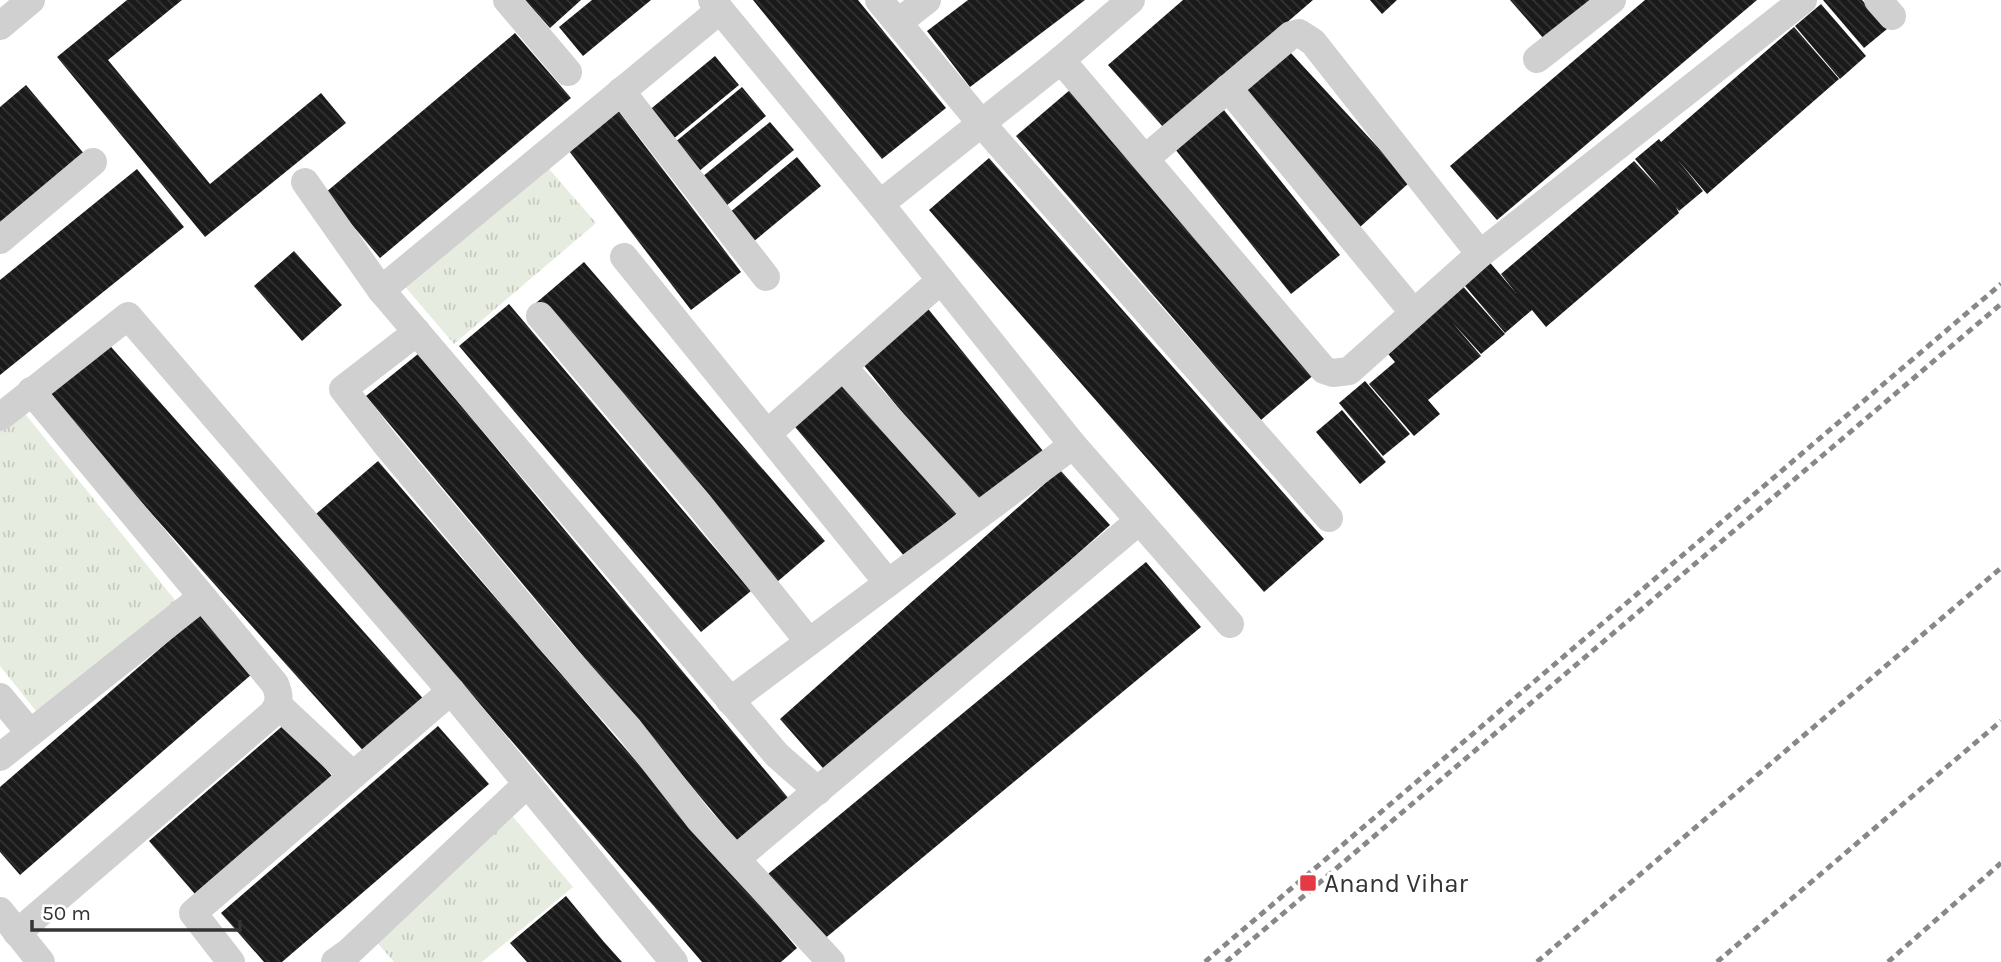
<svg xmlns="http://www.w3.org/2000/svg" width="2001" height="962" font-family="Karla,sans-serif">
<defs>
<pattern id="grass-tufts" width="24" height="20" patternUnits="userSpaceOnUse" patternTransform="scale(1.75)"><rect width="24" height="20" fill="#e6ecdf"/><path d="M3 7l-1-3M5 7V3M7 7l1-3M15 17l-1-3M17 17v-4M19 17l1-3" fill="none" stroke="#c6cbc0"/></pattern>
<pattern id="building-back-hatch" width="6" height="6" patternUnits="userSpaceOnUse" patternTransform="scale(1.75)"><rect width="6" height="6" fill="#1a1a1a"/><path d="M-1 5l2 2M0 0l6 6M5-1l2 2" fill="none" stroke="#333"/></pattern>
</defs>
<rect width="100%" height="100%" fill="#fff"/>
<g fill="url(#grass-tufts)">
<polygon points="543,162 596,223 454,344 402,283"/>
<polygon points="22,410 179,605 40,716 0,666 0,428"/>
<polygon points="513,817 573,887 482,962 394,962 367,931"/>
</g>
<g fill="url(#building-back-hatch)">
<polygon points="127,0 182,0 108,60 210,184 321,93 346,123 205,237 57,57"/>
<polygon points="525,0 581,0 550,28"/>
<polygon points="592,0 651,0 583,56 559,27"/>
<polygon points="753,0 858,0 946,108 882,159"/>
<polygon points="968,0 1085,0 970,87 927,31"/>
<polygon points="1183,0 1313,0 1164,128 1108,65"/>
<polygon points="1370,0 1397,0 1382,14"/>
<polygon points="1510,0 1590,0 1544,39"/>
<polygon points="1645,0 1757,0 1497,220 1450,166"/>
<polygon points="1823,0 1862,0 1887,29 1864,48"/>
<polygon points="1821,4 1866,56 1840,79 1795,26"/>
<polygon points="1794,27 1839,79 1707,194 1677,159 1703,191 1679,211 1676,207 1679,213 1546,327 1532,310 1505,333 1460,280 1486,258 1516,293 1501,274 1634,161 1661,190 1635,159 1659,139 1661,142"/>
<polygon points="515,33 571,98 380,258 325,193"/>
<polygon points="1289,51 1410,182 1360,227 1240,96"/>
<polygon points="715,56 739,85 672,140 647,112"/>
<polygon points="26,85 86,156 0,228 0,107"/>
<polygon points="742,87 766,116 698,172 674,143"/>
<polygon points="1071,89 1316,373 1261,420 1016,136"/>
<polygon points="617,109 741,272 691,310 566,147"/>
<polygon points="1224,110 1340,255 1291,294 1175,149"/>
<polygon points="770,122 794,150 726,206 702,177"/>
<polygon points="797,157 821,186 753,242 729,213"/>
<polygon points="989,158 1324,539 1264,592 929,210"/>
<polygon points="137,169 184,227 0,375 0,280"/>
<polygon points="294,251 342,305 302,341 254,286"/>
<polygon points="584,262 825,541 777,582 536,303"/>
<polygon points="1460,283 1505,334 1481,354 1452,322 1481,356 1428,400 1440,414 1414,436 1369,384 1395,362 1383,348"/>
<polygon points="509,304 751,591 701,632 459,346"/>
<polygon points="925,305 1043,451 976,504 858,358"/>
<polygon points="104,339 427,703 367,755 43,392"/>
<polygon points="418,354 789,799 737,841 366,396"/>
<polygon points="845,375 960,511 905,557 790,421"/>
<polygon points="1365,381 1410,434 1383,456 1339,403"/>
<polygon points="1342,410 1386,462 1360,484 1316,432"/>
<polygon points="378,461 797,948 781,962 702,962 316,514"/>
<polygon points="1060,470 1110,525 829,775 780,719"/>
<polygon points="1146,562 1201,627 823,940 768,874"/>
<polygon points="200,614 252,674 20,875 0,852 0,787"/>
<polygon points="286,723 332,776 195,894 149,841"/>
<polygon points="438,726 489,784 282,962 264,962 221,913"/>
<polygon points="566,896 604,942 622,962 527,962 510,943"/>
</g>
<g fill="none" stroke-linecap="round" stroke-linejoin="round">
<g stroke="#d0d0d0" stroke-width="28">
<polyline points="507,0 568,72"/>
<polyline points="712,0 880,204 1073,445 1230,624"/>
<polyline points="879,0 981,123 1329,518"/>
<polyline points="1878,0 1892,16"/>
<polyline points="899,22 927,0"/>
<polyline points="0,26 31,0"/>
<polyline points="1537,59 1612,0"/>
<polyline points="1061,60 1324,370 1333,373 1349,371 1480,254 1803,0"/>
<polyline points="1228,88 1414,313"/>
<polyline points="621,91 766,277"/>
<polyline points="1146,158 1291,35 1299,33 1313,42 1480,254"/>
<polyline points="305,182 381,290 777,755 818,791"/>
<polyline points="880,204 1061,60 1131,0"/>
<polyline points="0,240 93,162"/>
<polyline points="624,257 888,583"/>
<polyline points="381,290 720,10"/>
<polyline points="540,316 698,503 809,642"/>
<polyline points="417,332 343,389 385,443 549,639 629,729 699,819 831,962"/>
<polyline points="843,367 977,516"/>
<polyline points="0,417 128,316 451,691 674,962"/>
<polyline points="768,433 941,280"/>
<polyline points="0,697 30,733"/>
<polyline points="730,701 1073,445"/>
<polyline points="278,705 353,775"/>
<polyline points="0,757 202,597"/>
<polyline points="737,858 1139,521"/>
<polyline points="0,911 41,962"/>
<path d="M17,933L273,713C280,702 280,696 275,684L31,391"/>
<polyline points="231,962 193,913 451,691"/>
<polyline points="335,962 349,952 527,784"/>
</g>
<g stroke="#888" stroke-width="5" stroke-dasharray="7 5" stroke-linecap="butt">
<polyline points="1205,962 2001,284"/>
<polyline points="1226,962 2001,304"/>
<polyline points="1537,962 2001,568"/>
<polyline points="1717,962 2001,721"/>
<polyline points="1888,962 2001,863"/>
</g>
</g>
<rect fill="#e63946" stroke="#fff" stroke-width="2.5" x="1299" y="874" width="18" height="18" rx="3.5"/>
<g text-anchor="middle" stroke-width="7" stroke-linejoin="round" paint-order="stroke">
<g font-size="26" fill="#333" stroke="#fff" text-anchor="start">
<text x="1324" y="892">Anand Vihar</text>
</g>
</g>
<path d="M32 920v10h208v-10" fill="none" stroke="#333333" stroke-width="3.5"/>
<text x="42" y="920" font-size="21" fill="#333333" stroke="#ffffff" stroke-width="5" paint-order="stroke">50 m</text>
</svg>
